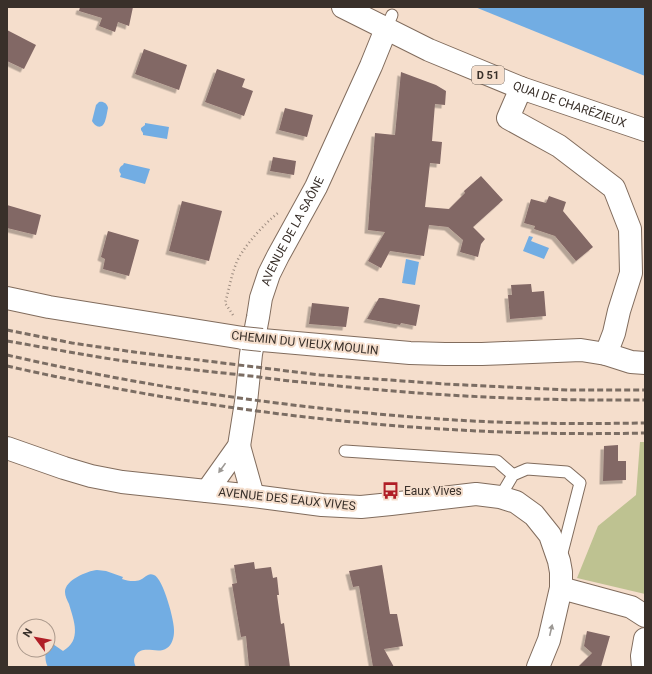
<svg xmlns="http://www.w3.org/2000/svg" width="652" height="674" font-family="Roboto,sans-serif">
<defs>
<filter id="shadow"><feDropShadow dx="-3.5" dy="3.5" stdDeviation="0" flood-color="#0004"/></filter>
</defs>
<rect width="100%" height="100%" fill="#f5decc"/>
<polygon fill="#bec291" points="640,442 645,442 645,594 577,578 598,526 636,495"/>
<g fill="#72ade3">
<polygon points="475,7 645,7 645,76"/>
<path d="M99,102C103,101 107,103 108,108C107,112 106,122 103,125C99,129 94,125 92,121L96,105Z"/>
<polygon points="145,123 169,127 167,139 143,135 143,133 141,130 141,128 145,125"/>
<path d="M124,163L150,169L145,184L120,177L121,174C118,171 119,167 123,165Z"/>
<polygon points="529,236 533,237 531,241 549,248 544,259 523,251"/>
<polygon points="406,259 419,262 415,285 402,283"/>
<path d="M97,570L106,571L123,577L122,579C127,581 135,582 140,580C145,578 148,572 154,575C163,578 175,622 174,632C174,637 172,645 167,648C158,655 143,644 136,655C133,659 134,663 136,667H48C45,662 45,655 46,650H48L49,643L50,642L63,651C82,640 74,621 69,604C67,600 65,596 65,592C65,580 87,571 97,570Z"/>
</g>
<g fill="#826765" filter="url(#shadow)">
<polygon points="80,7 133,7 129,26 118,22 115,32 99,26 102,18 79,11"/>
<polygon points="7,30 36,45 24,69 7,61"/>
<polygon points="144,49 187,65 179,90 135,74"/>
<polygon points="217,69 245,79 242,87 253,91 244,116 205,102"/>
<polygon points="401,72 436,85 446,91 445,105 435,104 432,141 442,142 440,164 430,163 425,207 449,209 465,193 464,191 481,176 503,200 473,227 485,239 481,244 478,257 460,252 463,240 448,227 429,225 424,256 390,251 381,268 368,261 385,232 368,230 375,133 395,135"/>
<polygon points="285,108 313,115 307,137 279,130"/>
<polygon points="273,157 296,161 294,175 270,171"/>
<polygon points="549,196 566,202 563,211 593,247 576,261 555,236 534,229 535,226 524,223 531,199 546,203"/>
<polygon points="182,201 222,211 209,261 169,251"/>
<polygon points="7,205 41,215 36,235 7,228"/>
<polygon points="108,231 139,240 129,276 103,269 105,259 101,257"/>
<polygon points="531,284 532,292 544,291 546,316 510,319 508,295 512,295 511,285"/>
<polygon points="379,298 383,298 420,305 416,326 401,323 400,325 367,319"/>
<polygon points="312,303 349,307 346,327 309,324"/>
<polygon points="618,445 618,461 626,461 626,480 603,481 604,446"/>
<polygon points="254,562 255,569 271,567 273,578 277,577 279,595 277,595 281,624 284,623 290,667 249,667 246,636 241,637 232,584 237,583 234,565"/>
<polygon points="382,565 390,614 397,614 403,646 384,649 394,667 373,667 359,586 353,587 349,571"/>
<polygon points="587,631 609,636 610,636 601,667 578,667 592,653 584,646"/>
</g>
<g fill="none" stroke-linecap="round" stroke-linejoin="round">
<defs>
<g id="lane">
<polyline points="386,29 392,15"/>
<polyline points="345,451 497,461 513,475"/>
<polyline points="500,497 513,475 527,469 567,472 580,483 561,557"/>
</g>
<g id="street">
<polyline points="521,88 508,118 559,146 614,188 630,229 631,273 619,311 614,333 606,354"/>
<polyline points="7,298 49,307 243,338"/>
<polyline points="262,340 410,353 445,354 482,354 581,350 606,354 631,362 645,363"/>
<polyline points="253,496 322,505 361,507 391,504 476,494 500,497 516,502 534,515 550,535 559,561 561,572 561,588 549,640 538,667"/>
<polyline points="561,588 631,607 645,616"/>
<polyline points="643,667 642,656 645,639"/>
</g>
<g id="secondary">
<polyline points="7,448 64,468 91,476 122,482 253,496 239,446"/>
<path id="s1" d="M207,491L239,446L246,402L251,354L258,317L261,298L269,274L278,256L316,187L371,66L386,29"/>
</g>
<g id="primary">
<path id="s2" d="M343,7L429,50L521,88L645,130"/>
</g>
</defs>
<use href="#lane" stroke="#816c5d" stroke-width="13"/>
<use href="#street" stroke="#816c5d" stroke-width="24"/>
<use href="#secondary" stroke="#816c5d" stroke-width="24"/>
<use href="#primary" stroke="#816c5d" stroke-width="24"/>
<path stroke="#9c8b7f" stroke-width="2.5" stroke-dasharray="1 3" stroke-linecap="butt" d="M233,315L225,303C229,290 231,276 236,264C241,249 265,223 278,213"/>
<use href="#lane" stroke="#fff" stroke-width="11"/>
<use href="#street" stroke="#fff" stroke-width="22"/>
<use href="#secondary" stroke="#fff" stroke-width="22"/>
<use href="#primary" stroke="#fff" stroke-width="22"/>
<g stroke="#7b6d63" stroke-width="3" stroke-dasharray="6 3" stroke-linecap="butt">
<polyline points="7,330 72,343 134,352 320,375 445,384 506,387 569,390 645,390"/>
<path d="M7,341C48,348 89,356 131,362C173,368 216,372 259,377C279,380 300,382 320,384C428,396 537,401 645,400"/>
<path d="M7,355C150,388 295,409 441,419C509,424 577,424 645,423"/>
<path d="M7,366C216,413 430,438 645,433"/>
</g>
<defs>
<polyline id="street-bridge" points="243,338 262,340"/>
</defs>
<use href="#street-bridge" stroke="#816c5d" stroke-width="24" stroke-linecap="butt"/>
<use href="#street-bridge" stroke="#fff" stroke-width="22"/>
</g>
<defs><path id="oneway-solid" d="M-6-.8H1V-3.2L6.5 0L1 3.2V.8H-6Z"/></defs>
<g fill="#9c9894">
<use href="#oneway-solid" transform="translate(222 468) rotate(126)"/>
<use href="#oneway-solid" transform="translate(551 630) rotate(-77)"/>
</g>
<defs>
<symbol id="bus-bare" viewBox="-9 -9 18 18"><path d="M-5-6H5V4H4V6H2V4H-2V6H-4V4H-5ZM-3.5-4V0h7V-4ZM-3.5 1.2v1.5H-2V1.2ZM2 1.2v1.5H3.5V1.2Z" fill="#b01e26" stroke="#f5decc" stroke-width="2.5" paint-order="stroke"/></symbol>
</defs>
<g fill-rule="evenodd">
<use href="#bus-bare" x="378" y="478" width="25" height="25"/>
</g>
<g text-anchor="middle" stroke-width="4" stroke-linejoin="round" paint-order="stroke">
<rect fill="#f5decc" stroke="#71645b" stroke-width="1" x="472" y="66" width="32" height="18" rx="3"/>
<g font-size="11" font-weight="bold" fill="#39302a">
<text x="488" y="79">D 51</text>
</g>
<g font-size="12" fill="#39302a" stroke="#f5decc">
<text dy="4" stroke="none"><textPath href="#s2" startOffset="247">QUAI DE CHARÉZIEUX</textPath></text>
<text dy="4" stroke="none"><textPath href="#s1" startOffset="279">AVENUE DE LA SAÔNE</textPath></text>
<text transform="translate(305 343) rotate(6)" y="4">CHEMIN DU VIEUX MOULIN</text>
<text transform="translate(287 499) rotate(6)" y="4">AVENUE DES EAUX VIVES</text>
</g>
<g font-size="12" fill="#39302a" stroke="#f5decc" text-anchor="start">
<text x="404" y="495">Eaux Vives</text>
</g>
</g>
<rect width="652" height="674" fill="none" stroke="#39302a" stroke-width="16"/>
<g transform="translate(36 638) rotate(302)"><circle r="19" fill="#f5decc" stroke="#aa988b"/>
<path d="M0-3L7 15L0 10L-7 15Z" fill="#b01e26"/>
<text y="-6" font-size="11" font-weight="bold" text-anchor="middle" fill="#39302a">N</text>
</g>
</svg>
